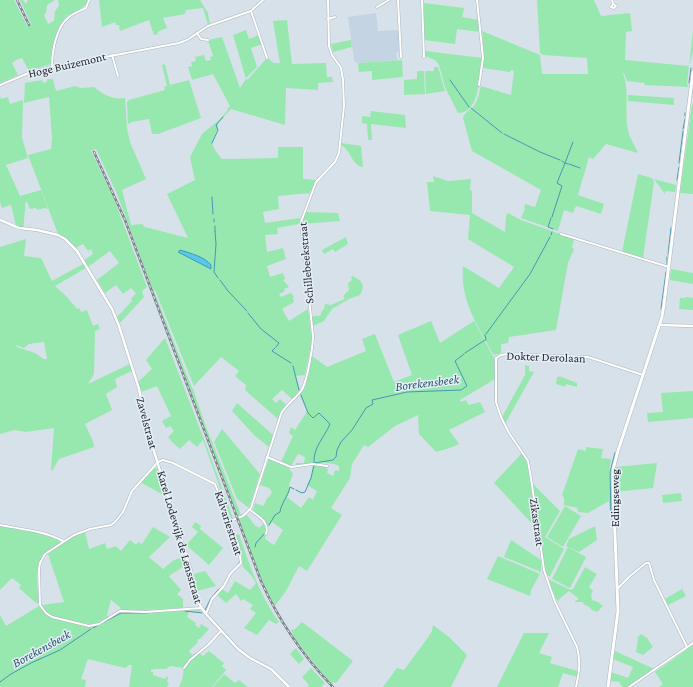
<svg xmlns="http://www.w3.org/2000/svg" width="693" height="687" font-family="'Crimson Pro',serif">
<rect width="100%" height="100%" fill="#d7e1ea"/>
<polygon fill="#c5d4e2" points="376,13 378,31 399,30 400,50 396,54 397,60 356,63 354,60 348,17"/>
<g fill="#97e8af" fill-rule="evenodd">
<path d="M0,0H14L27,26L31,24L20,0H23L25,3L26,4L28,0H55L47,5L46,13L44,15L48,24L54,21L55,11L59,6L58,0H88C84,11 71,11 64,19C55,31 54,50 51,64L29,71L22,58L16,60L12,63L18,75L0,83Z"/>
<polygon points="99,0 200,0 208,13 210,24 208,25 203,8 186,10 185,14 163,18 167,28 157,32 158,34 154,35 149,20 120,31 119,25 116,25 115,22 102,27"/>
<path d="M537,0H594L601,16L630,13L632,31L626,32L625,60L689,66L693,31V52L689,66L687,84L689,87L645,85L644,83L627,81L624,73H623C630,91 624,111 628,130C629,137 635,146 638,153L606,144L593,159L589,157L578,195L604,204L601,214L576,206L573,213L564,210L558,231L521,218L525,209L524,208L525,204L535,207L541,190L472,151L463,118C464,113 470,110 474,106C478,100 479,93 481,86L511,95L514,71L511,70L510,72L483,68L484,57L482,31L540,55L542,74H588L587,58L543,55L540,53Z"/>
<polygon points="424,3 464,8 462,17 479,20 480,32 457,29 455,44 424,40"/>
<path d="M287,20L292,64L326,63L327,77H332L333,82L318,83V90L286,88L285,125L231,109L218,123C219,131 211,138 213,145C214,150 219,155 222,159L278,158V147H303V179L316,180L310,193L278,196L279,209L263,212L265,223L300,218L299,224L277,228L278,234L265,235L267,252L283,248L286,259L267,266L270,277L283,273L285,279L283,280L289,287L284,289L285,291L279,294L281,297L291,293L294,297L293,298L294,302L282,309L289,321L308,309L312,340L305,375L296,376L300,390L292,399L282,390L272,399L276,403L280,399L286,405L281,411L278,419L245,390L246,385L235,376L239,371L221,357L194,386L155,290L154,291L186,373L194,392L205,424L241,515L237,517L117,194L96,149L91,151L114,199L147,287L142,291L144,297L120,323L117,317L132,301L131,299L136,293L131,288L123,294L116,285L105,293L97,280L119,263L110,251L88,267L84,260L93,254L91,249L88,251L83,244L76,248L66,238L58,234L28,155L51,149L52,138L49,97L24,103L25,83L42,80L43,83L47,82V79H53L56,91L75,86L81,88L94,87C104,95 112,100 125,98L127,128L130,142L146,179L122,190L131,225L142,224L145,227L188,238L167,194L195,180L190,157L202,134L219,120L228,110L227,109L230,106L213,74L192,80L188,67L192,66L191,62L196,61L195,57L204,55L206,61L211,60L210,57L213,56L208,40L222,37L240,88L246,79L233,35L246,30L249,39L259,35L262,44L251,48L257,67L246,78L247,80L267,58L274,63H280L273,21Z"/>
<polygon points="351,40 352,47 333,52 331,44"/>
<path d="M425,51L482,58C480,73 480,114 458,113L445,87L439,65L435,60L425,56Z"/>
<polygon points="402,60 403,77 372,80 372,71 359,72 358,63"/>
<polygon points="165,64 170,85 189,80 201,118 158,134 152,134 149,119 132,122 128,124 127,102 129,100 165,90 164,87 167,86 162,65"/>
<polygon points="434,67 438,67 445,91 426,94 425,71 434,71"/>
<polygon points="417,71 424,71 425,94 404,95 404,80 417,79"/>
<path d="M0,95L1,99L8,97L10,104L23,100L22,138L28,158L6,165L20,196L41,190L48,209L45,208L37,210L36,208L30,209L27,202L25,203C26,211 23,219 24,228L16,226L11,205L2,208L0,202Z"/>
<polygon points="628,95 674,98 674,105 628,101"/>
<polygon points="692,104 693,104 693,194 680,193"/>
<polygon points="371,111 405,115 406,128 371,124 372,140 368,140 367,124 362,123 362,116 370,117"/>
<path d="M341,143L361,146L363,167C352,166 351,150 341,145Z"/>
<polygon points="638,174 652,178 654,182 643,258 622,252"/>
<path d="M433,176L448,181L471,179L470,190L472,191V213L505,232L506,216L508,213L521,220L574,239L572,248L574,249L568,263L556,330L509,337L508,343L501,344V353L495,355L493,354C477,325 460,300 463,266L499,288L514,267L468,239L470,215L430,211L427,182H434Z"/>
<polygon points="654,179 676,185 675,192 665,191 665,194"/>
<polygon points="305,212 338,213 340,221 302,224"/>
<polygon points="346,237 348,244 335,252 333,249 324,254 322,250"/>
<path d="M26,239L24,256L41,258L52,281L83,264L86,268L55,286L67,297L77,309L79,308L81,312L87,310L93,326L98,324L100,329L95,331L94,374L88,384L130,364L132,371L115,379L117,387L106,394L112,410L85,424L93,441L94,447L59,459L52,471L51,470L54,428L26,432L15,430L0,434V247ZM44,342L47,359H44L35,353L17,347L16,345L24,348L29,344Z"/>
<polygon points="671,269 693,273 693,284 670,280"/>
<path d="M352,276C362,280 366,285 360,295L349,299L332,309L324,321L313,326L312,318L314,316H319L321,315V312L324,309L325,304L331,305L345,299L343,296L349,290L348,283L352,280L351,277Z"/>
<polygon points="686,297 693,298 693,310 679,309 680,298 685,298"/>
<path d="M431,321L440,343L474,321L494,358L495,379L460,400L461,402L466,400L469,405L480,402L485,412L449,430L459,444L450,448L436,452L419,434L418,415L395,426L368,447L364,445L352,464L350,478L331,508L342,515L307,571L299,566L286,591L275,606L264,585L238,520L247,515L256,527L257,526L259,528L264,523L266,529L265,539L274,545L283,530L272,522L268,527L265,521L253,510L255,503L263,506L268,497H269L272,492L269,488L260,485L269,459L287,466L293,474L289,485L290,492L287,497L301,508L309,497L313,500L317,491L307,485L311,477L313,465L325,466L328,470L327,473L333,476L335,470L339,471V466C327,460 309,464 295,466L296,463H304L305,457L298,454L291,466L281,462L293,436L289,433L291,427L295,430L306,413L307,410L300,396L305,387L312,356L327,367L366,351L362,339L375,334L394,382L412,375L398,335Z"/>
<polygon points="165,338 207,447 233,518 231,519 203,440 197,447 189,440 180,449 173,443 168,437 174,431 170,426 166,428 162,421 171,416 157,386 141,392 138,382 152,369 146,360"/>
<polygon points="525,365 529,366 529,371 534,372 505,424 502,417 525,375"/>
<polygon points="559,376 577,383 577,387 566,384 565,387 556,384 557,377 559,377"/>
<polygon points="693,391 693,418 648,422 647,413 663,412 661,393"/>
<polygon points="237,403 273,435 269,447 255,436 232,411"/>
<polygon points="222,429 260,474 249,508 237,499 214,442"/>
<polygon points="586,447 603,449 601,458 611,459 609,473 609,501 588,513 578,512 577,508 564,505 564,498 562,495 578,449 586,451"/>
<path d="M615,451L616,452L613,464L611,478L612,521C606,504 609,467 615,451Z"/>
<path d="M522,453C533,470 535,509 538,530L494,483Z"/>
<polygon points="657,463 653,488 615,492 614,476 616,467"/>
<polygon points="155,468 159,469 167,497 140,482"/>
<polygon points="533,484 560,511 545,537 564,549 550,576 547,576 544,566"/>
<polygon points="681,493 682,501 663,503 662,495"/>
<polygon points="565,506 581,516 563,547 547,537"/>
<polygon points="195,522 201,526 200,529 223,548 209,565 186,545 198,532 192,527"/>
<path d="M0,526L38,533L60,540V543C30,563 37,571 39,603H36L19,588L21,585L12,578L0,590Z"/>
<polygon points="595,526 597,540 579,552 566,546 569,539"/>
<polygon points="153,527 170,537 149,557 163,569 174,560 181,558 183,564 187,563 187,564 169,576 181,590 177,594 183,599 183,608 145,610 121,610 120,607 111,600 107,615 108,617 98,623 88,625 52,616 46,612 42,605 64,602 48,554 71,538 85,532 89,549 105,543 107,549 116,546 121,551 130,540 136,545 138,542 142,544"/>
<path d="M239,534C249,564 260,596 279,622L276,624L269,620L257,635L244,628L256,613L250,609L253,605L243,599L241,601L236,594L226,603L216,594L222,589L228,593L235,581L250,590L256,583L251,575L243,567L241,551L236,535Z"/>
<polygon points="511,540 541,560 541,572 504,557"/>
<polygon points="568,547 586,557 570,588 552,579"/>
<polygon points="498,556 540,574 531,590 530,596 487,579"/>
<polygon points="585,567 597,574 589,587 593,591 591,594 592,600 598,602 603,606 597,612 592,610 587,605 586,606 582,602 575,602 575,601 579,599 569,591 557,601 549,581 550,580 571,590 573,589"/>
<polygon points="205,571 216,586 197,591 194,574"/>
<polygon points="682,589 686,596 668,605 665,599"/>
<polygon points="39,606 45,614 52,618 89,627 100,625 122,612 144,613 200,610 201,612 189,612 187,617 196,623 195,625 199,628 201,624 209,629 201,638 197,640 198,642 189,651 192,655 198,652 203,656 209,651 224,663 222,666 226,670 212,687 179,687 182,680 184,668 170,666 166,669 155,669 151,670 151,672 153,672 153,675 165,679 167,676 168,677 167,682 169,683 167,687 129,687 132,665 129,665 125,668 88,659 81,679 86,680 85,687 0,687 0,615 6,626"/>
<polygon points="302,622 353,661 336,683 333,682 332,684 326,678 292,635 293,634 291,630 292,629 294,630"/>
<polygon points="433,625 449,637 467,655 451,687 383,687 397,668 404,670 429,636 432,631"/>
<polygon points="524,633 549,633 539,653 552,657 550,663 578,671 577,677 563,673 558,687 497,687"/>
<polygon points="641,634 647,638 653,647 643,655 636,652 638,639 637,638"/>
<polygon points="693,645 693,687 659,687 663,684 655,672"/>
<polygon points="296,648 304,659 299,664 290,654"/>
<polygon points="615,651 654,669 628,687 622,687 622,685 620,685 620,682 611,681 611,672 628,678 633,667 613,659"/>
<polygon points="311,668 325,683 321,687 307,687 309,685 302,677"/>
<polygon points="224,674 235,683 239,680 248,687 213,687"/>
</g>
<path fill="#55c8ec" stroke="#4798b2" d="M180,250C190,253 205,257 211,265V269L178,252Z"/>
<g fill="none" stroke-linecap="round" stroke-linejoin="round">
<g stroke="#4798b2" stroke-width="1">
<polyline points="450,80 469,107"/>
<polyline points="689,83 691,68"/>
<polyline points="471,108 502,133"/>
<polyline points="685,116 685,113"/>
<polyline points="683,129 685,119"/>
<polyline points="504,134 540,152 560,160"/>
<polyline points="212,143 218,130 216,125 223,117"/>
<polyline points="679,163 683,131"/>
<polyline points="568,164 565,163 573,142"/>
<polyline points="569,164 580,168"/>
<polyline points="677,180 679,167"/>
<polyline points="212,197 213,214"/>
<polyline points="552,217 562,186 557,183 565,163 562,161"/>
<polyline points="551,218 548,227 553,229"/>
<polyline points="214,219 214,222"/>
<polyline points="215,226 215,231"/>
<polyline points="215,231 216,244 214,272 218,278"/>
<polyline points="551,235 552,232"/>
<polyline points="668,255 671,228"/>
<polyline points="667,265 667,257"/>
<polyline points="220,280 228,291 247,311"/>
<polyline points="661,309 666,272"/>
<polyline points="248,313 261,329 279,343 276,347"/>
<polyline points="486,334 530,274 550,237"/>
<polyline points="485,335 486,340"/>
<polyline points="275,348 272,351 291,363"/>
<polyline points="465,353 485,340"/>
<polyline points="293,366 299,390"/>
<path d="M301,395L308,413L313,418L319,413L330,424C325,436 313,448 314,462"/>
<polyline points="314,463 333,460 336,457 337,450 341,442 352,430 366,408 373,404 372,400 407,392 461,390 467,386 455,361 464,354"/>
<polyline points="296,490 302,493 305,492 311,478 314,465"/>
<polyline points="611,516 610,472 615,453"/>
<path d="M269,525L275,515L280,512C281,504 288,496 290,487L294,489"/>
<polyline points="255,547 256,543 264,534"/>
<polyline points="238,565 240,561"/>
<polyline points="205,610 211,598 219,589"/>
<polyline points="185,611 202,613"/>
<polyline points="145,613 152,612"/>
<polyline points="93,628 121,613 144,613"/>
<polyline points="0,682 11,674 31,663 60,650 91,629"/>
</g>
<defs>
<g id="minor">
<polyline points="398,0 401,57"/>
<polyline points="422,0 424,57"/>
<polyline points="477,0 483,58 479,85"/>
<polyline points="612,0 613,4 611,7 614,8 616,6 613,4"/>
<polyline points="377,7 389,0"/>
<polyline points="251,11 267,58"/>
<polyline points="328,19 335,17"/>
<polyline points="197,33 201,39 208,40"/>
<polyline points="112,55 118,76"/>
<path d="M52,67C52,51 56,27 69,17C74,13 80,11 86,8L89,0"/>
<polyline points="0,85 31,72 52,67 179,43 187,40 208,26 251,11 263,0"/>
<polyline points="561,234 669,267"/>
<polyline points="267,457 291,467 313,464 327,466"/>
<path d="M250,510C258,516 270,522 266,534"/>
<path d="M230,521L243,516L251,508L281,414C286,405 295,399 301,391C307,383 313,346 313,336L301,222L316,182L335,162L339,153L344,106L343,80L341,68L332,55L329,46L328,0"/>
<path d="M0,525C21,529 44,531 63,541"/>
<polyline points="617,589 630,576 646,563 649,563 654,580 687,647"/>
<polyline points="201,608 145,612 120,611 99,624 89,626 52,617 46,613 40,605 39,569 40,563 45,554 74,535 90,529 111,525 115,522 123,512 132,491 158,462 163,460 173,463 215,484 238,544 241,563 230,574 224,586 212,599 206,614"/>
<polyline points="184,668 190,660 208,645 221,631"/>
<path d="M576,687C579,673 581,662 577,647L555,602L544,570L531,478L528,461L509,433L501,417L496,402V358L501,355L507,354L588,357L643,375"/>
<polyline points="629,687 693,643"/>
</g>
<g id="tertiary">
<polyline points="0,220 19,228 37,230 58,235 65,239 77,251 112,309 119,326 139,389 148,432 191,571 197,601 206,614 238,649 250,658 271,669 289,687"/>
<polyline points="659,325 693,326"/>
</g>
<polyline id="secondary" points="608,687 618,611 613,485 613,470 617,454 662,317 664,304 693,72"/>
</defs>
<use href="#minor" stroke="#acb6be" stroke-width="3"/>
<use href="#tertiary" stroke="#acb6be" stroke-width="3.5"/>
<use href="#secondary" stroke="#acb6be" stroke-width="4"/>
<use href="#minor" stroke="#fff" stroke-width="2"/>
<use href="#tertiary" stroke="#fff" stroke-width="2.5"/>
<use href="#secondary" stroke="#fff" stroke-width="3"/>
<defs>
<g id="rail">
<polyline points="17,0 29,25"/>
<path d="M94,152L125,220L261,581C279,621 303,656 333,687"/>
</g>
</defs>
<use href="#rail" stroke="#7e858b" stroke-width="2.5"/>
<use href="#rail" stroke="#e5eef7" stroke-width="1" stroke-dasharray="3" stroke-linecap="butt"/>
</g>
<g text-anchor="middle" stroke-width="3" stroke-linejoin="round" paint-order="stroke">
<g font-size="12" fill="#25292c" stroke="#e5eef7">
<text transform="translate(67 65) rotate(-13)" y="4">Hoge Buizemont</text>
<text transform="translate(306 263) rotate(-95)" y="4">Schillebeekstraat</text>
<text transform="translate(546 357) rotate(2)" y="4">Dokter Derolaan</text>
<text transform="translate(147 423) rotate(75)" y="4">Zavelstraat</text>
<text transform="translate(615 498) rotate(-90)" y="4">Edingseweg</text>
<text transform="translate(537 522) rotate(82)" y="4">Zikastraat</text>
<text transform="translate(229 523) rotate(72)" y="4">Kalvariestraat</text>
<text transform="translate(180 537) rotate(74)" y="4">Karel Lodewijk de Lensstraat</text>
</g>
<g font-size="13" font-style="italic" fill="#2b5b6b" stroke="#e5eef7">
<text transform="translate(427 382) rotate(-7)" y="5">Borekensbeek</text>
<text transform="translate(41 648) rotate(-29)" y="5">Borekensbeek</text>
</g>
</g>
</svg>
